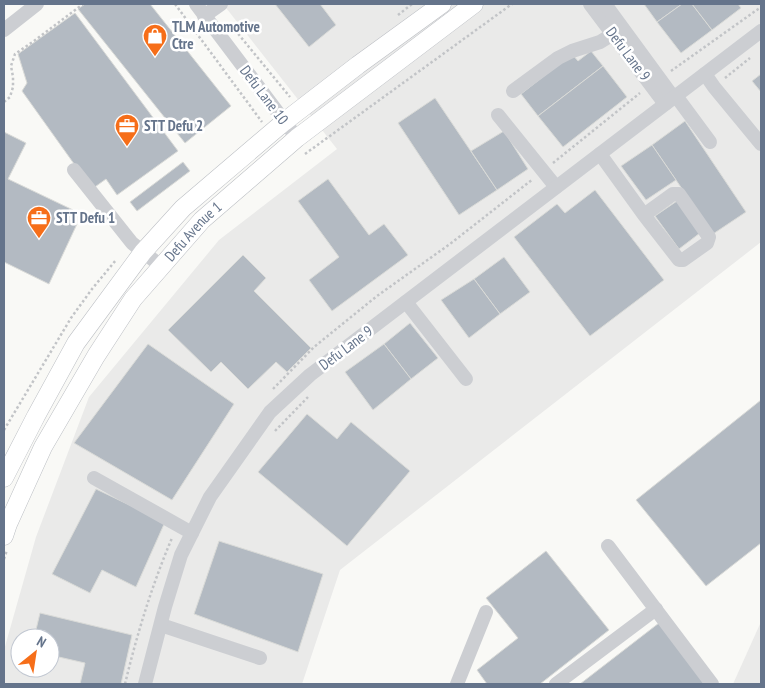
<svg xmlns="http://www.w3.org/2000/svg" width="765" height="688" font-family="'PT Sans Narrow',sans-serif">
<rect width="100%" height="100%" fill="#f9f9f6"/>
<g fill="#eaeae9" fill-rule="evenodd">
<path d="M223,4H761V242L340,570L302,684H4V650L36,537L89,397L219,240L337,149ZM20,638H50V668H20Z"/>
<polygon points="761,623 761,684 733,684 760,624"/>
</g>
<g fill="#b3bac2" stroke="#dadbd8">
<polygon points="85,4 150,4 231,106 185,143 78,9"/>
<polygon points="275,4 320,4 336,25 309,47"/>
<polygon points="644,4 682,4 657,22"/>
<polygon points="682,4 692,4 712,30 681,53 657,22"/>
<polygon points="692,4 738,4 741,8 712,30"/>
<polygon points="75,13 178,151 117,195 106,179 92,189 22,91 27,83 18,54"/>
<polygon points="591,51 603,66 538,116 521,94 572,54 578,61"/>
<polygon points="603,66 627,97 563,147 538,116"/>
<polygon points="761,74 761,92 752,81"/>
<polygon points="435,98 497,190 459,215 398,123"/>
<polygon points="685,121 746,212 713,234 652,145"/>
<polygon points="504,131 528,169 497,190 471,151"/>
<polygon points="4,132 26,143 8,179 73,210 69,219 77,224 49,284 4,262"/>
<polygon points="652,145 676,180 646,200 621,166"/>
<polygon points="183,162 190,171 137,211 130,202"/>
<polygon points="328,179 369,235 384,224 408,255 332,311 309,280 339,257 298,201"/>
<polygon points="595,190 664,280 590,336 514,237 557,204 565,213"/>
<polygon points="677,201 700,233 679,249 655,216"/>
<polygon points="243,255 266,278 254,291 311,348 287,372 276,362 248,389 221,362 211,372 168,330"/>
<polygon points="504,257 530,292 500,314 474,279"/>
<polygon points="474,279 500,314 469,338 441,300"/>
<polygon points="410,323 438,358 411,379 384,344"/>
<polygon points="148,344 234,404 172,500 74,443"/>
<polygon points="384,344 411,379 373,410 345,372"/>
<polygon points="761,400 761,543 706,586 636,500"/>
<polygon points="307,414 337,439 351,422 410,471 347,546 258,472"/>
<polygon points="96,489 165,522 136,587 102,570 90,593 52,574"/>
<polygon points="219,541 323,574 298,652 194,614"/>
<polygon points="546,551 609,630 540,684 487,684 477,670 518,638 486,598"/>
<polygon points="40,613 132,635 121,684 80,684 85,663 50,655 50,638 34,638"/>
<polygon points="659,623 706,684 580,684"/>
</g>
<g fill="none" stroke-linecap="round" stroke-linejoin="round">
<defs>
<g id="major">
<polyline points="4,478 36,416 76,343 143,252 183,208 284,122 358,65 442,4"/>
<path id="s1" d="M4,536L8,524L43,447L96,356L133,299L202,220L297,138L474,4"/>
</g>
</defs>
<use href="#major" stroke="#bcbfc4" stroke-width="19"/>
<g stroke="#c2c4c7" stroke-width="2.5" stroke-dasharray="2.5 2.5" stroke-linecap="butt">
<polyline points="175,4 262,122"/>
<polyline points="398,15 412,4"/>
<polyline points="235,30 290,97"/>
<polyline points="671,71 761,7"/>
<polyline points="725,78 750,58"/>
<polyline points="4,102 10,97 13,87 13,77 11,66 15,54 34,41 83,4"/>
<polyline points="305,154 512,4"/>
<polyline points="553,163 640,93"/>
<polyline points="273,389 314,347 377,296 450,244 533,179"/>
<polyline points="4,430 71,318 92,289 116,260"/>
<polyline points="275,431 308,397"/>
<polyline points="4,559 7,550"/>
<path d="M125,684C137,634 152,585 172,538"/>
</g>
<g stroke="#ccced2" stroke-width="14">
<polyline points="196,4 297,138"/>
<polyline points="590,4 665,104"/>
<polyline points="605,4 673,97"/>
<polyline points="204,16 221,4"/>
<polyline points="4,30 37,4"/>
<polyline points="705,74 714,87 761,144"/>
<polyline points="513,91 558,58 572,51 600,42 613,34"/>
<polyline points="676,96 710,142"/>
<polyline points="498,115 556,187"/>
<polyline points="600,154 644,215 679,260 683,260 707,243 709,237 679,194 673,194 644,215"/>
<polyline points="74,170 132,243 161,266"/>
<polyline points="406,302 466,379"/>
<polyline points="94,478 192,533"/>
<polyline points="608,546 712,684"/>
<polyline points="161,625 260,658"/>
<polyline points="145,684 165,607 181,555 210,497 270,412 310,375 761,31"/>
<polyline points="457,684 486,612"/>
<polyline points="556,684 656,609"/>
</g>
<use href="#major" stroke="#fff" stroke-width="18"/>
</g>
<defs>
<symbol id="shop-pin" viewBox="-11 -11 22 30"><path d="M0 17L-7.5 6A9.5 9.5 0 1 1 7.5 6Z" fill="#f66e19" stroke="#fff"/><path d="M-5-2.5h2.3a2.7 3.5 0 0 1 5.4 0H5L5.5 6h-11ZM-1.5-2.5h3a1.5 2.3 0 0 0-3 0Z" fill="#fff"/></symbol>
<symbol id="office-pin" viewBox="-11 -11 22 30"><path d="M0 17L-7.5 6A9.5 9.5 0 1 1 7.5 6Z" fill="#f66e19" stroke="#fff"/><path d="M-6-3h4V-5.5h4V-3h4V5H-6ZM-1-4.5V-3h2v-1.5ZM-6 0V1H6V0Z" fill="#fff"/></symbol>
</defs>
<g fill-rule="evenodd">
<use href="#shop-pin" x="141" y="22" width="28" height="38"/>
<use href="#office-pin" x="113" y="112" width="28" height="38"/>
<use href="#office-pin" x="25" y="204" width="28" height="38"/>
</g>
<g text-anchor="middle" stroke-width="5" stroke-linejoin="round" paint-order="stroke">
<g font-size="15" font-weight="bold" fill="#65748b" stroke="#fff" text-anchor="start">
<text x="172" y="32">TLM Automotive<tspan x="172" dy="17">Ctre</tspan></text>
<text x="144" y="131">STT Defu 2</text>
<text x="56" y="223">STT Defu 1</text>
</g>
<g font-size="15" fill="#65748b" stroke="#fff">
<text transform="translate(628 54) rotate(53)" y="5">Defu Lane 9</text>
<text transform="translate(264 95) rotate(53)" y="5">Defu Lane 10</text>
<text dy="5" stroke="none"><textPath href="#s1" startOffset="361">Defu Avenue 1</textPath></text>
<text transform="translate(346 348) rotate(-37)" y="5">Defu Lane 9</text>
</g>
</g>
<rect width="765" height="688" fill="none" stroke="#65748b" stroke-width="10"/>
<g transform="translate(35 653) rotate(30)"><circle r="24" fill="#ffffff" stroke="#c1c7d1"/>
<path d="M0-4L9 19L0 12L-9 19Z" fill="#f66e19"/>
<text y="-8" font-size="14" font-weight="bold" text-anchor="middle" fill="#65748b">N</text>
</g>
</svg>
